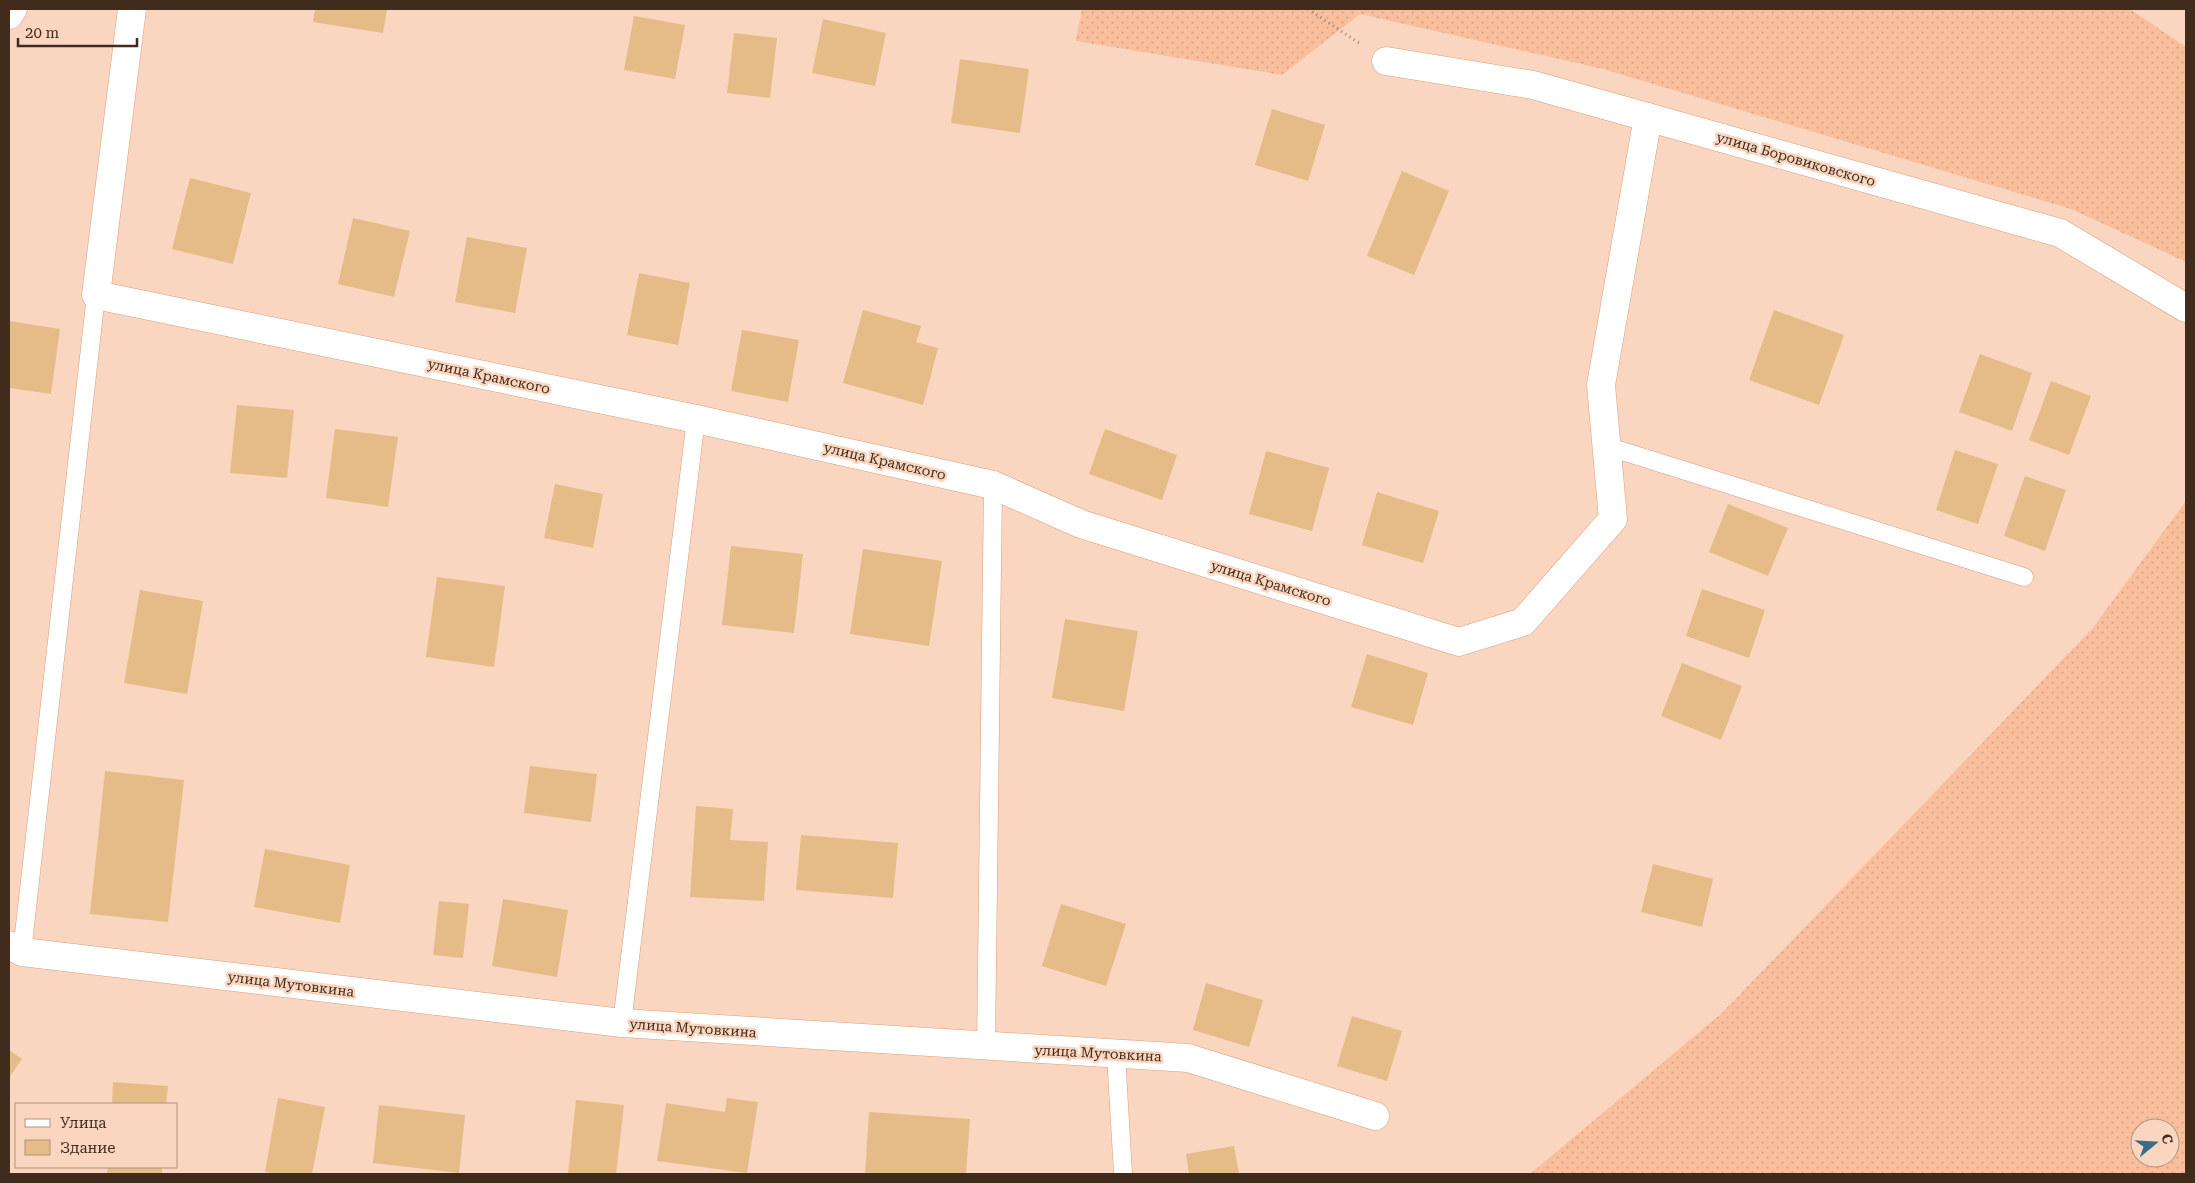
<svg xmlns="http://www.w3.org/2000/svg" width="2195" height="1183" font-family="'Roboto Serif',serif">
<defs>
<pattern id="grass-dots" width="8" height="8" patternUnits="userSpaceOnUse" patternTransform="scale(1.25)"><rect width="8" height="8" fill="#f9bf9c"/><path d="M2 2h.1M6 6h.1" fill="none" stroke="#d7a486" stroke-width="1.8" stroke-linecap="round"/></pattern>
</defs>
<rect width="100%" height="100%" fill="#fad6c0"/>
<g fill="url(#grass-dots)" fill-rule="evenodd">
<polygon points="1082,9 2130,9 2186,47 2186,262 2071,209 1603,69 1360,14 1282,75 1076,41"/>
<path d="M2186,501V1174H1530L1722,1013L2092,629ZM2140,1128H2170V1158H2140Z"/>
</g>
<g fill="#e5bc87">
<polygon points="315,9 387,9 383,33 313,22"/>
<polygon points="634,16 685,25 675,79 624,70"/>
<polygon points="823,19 886,33 875,86 812,73"/>
<polygon points="734,33 777,38 770,98 727,93"/>
<polygon points="960,59 1029,69 1020,133 951,123"/>
<polygon points="1272,109 1325,125 1308,181 1255,165"/>
<polygon points="1402,171 1449,191 1414,275 1367,256"/>
<polygon points="190,178 251,193 233,264 172,249"/>
<polygon points="353,218 410,231 394,297 338,284"/>
<polygon points="467,237 527,248 515,313 455,302"/>
<polygon points="639,273 690,283 678,345 627,335"/>
<polygon points="863,310 921,326 916,342 938,348 923,405 843,383"/>
<polygon points="1774,310 1844,335 1819,405 1749,380"/>
<polygon points="9,321 60,329 51,394 9,388"/>
<polygon points="742,330 799,340 788,402 731,391"/>
<polygon points="1980,354 2032,373 2012,431 1959,412"/>
<polygon points="2051,381 2091,396 2069,455 2029,440"/>
<polygon points="237,405 294,410 287,478 230,473"/>
<polygon points="335,429 398,437 388,507 326,498"/>
<polygon points="1105,429 1177,455 1162,500 1089,474"/>
<polygon points="1955,450 1998,464 1978,524 1936,510"/>
<polygon points="1266,451 1329,468 1312,531 1249,514"/>
<polygon points="2025,476 2066,490 2045,551 2004,536"/>
<polygon points="555,484 603,494 593,548 544,538"/>
<polygon points="1377,492 1439,511 1423,563 1362,545"/>
<polygon points="1728,504 1788,528 1768,576 1709,552"/>
<polygon points="731,546 803,554 794,633 722,625"/>
<polygon points="863,549 942,561 929,646 850,634"/>
<polygon points="437,577 505,586 494,667 426,657"/>
<polygon points="1702,589 1765,610 1749,658 1686,636"/>
<polygon points="140,590 203,601 187,694 124,683"/>
<polygon points="1065,619 1138,631 1124,711 1052,698"/>
<polygon points="1367,654 1428,673 1413,725 1351,707"/>
<polygon points="1682,663 1742,686 1721,740 1661,716"/>
<polygon points="530,766 597,774 591,822 524,813"/>
<polygon points="105,771 184,780 168,922 90,914"/>
<polygon points="696,806 733,809 730,840 768,842 764,901 690,897"/>
<polygon points="801,835 898,843 893,898 796,890"/>
<polygon points="265,849 350,865 340,923 254,907"/>
<polygon points="1653,864 1713,879 1702,927 1641,912"/>
<polygon points="503,899 568,910 557,977 492,966"/>
<polygon points="439,901 469,904 463,958 433,955"/>
<polygon points="1061,904 1126,924 1106,986 1042,966"/>
<polygon points="1206,983 1263,1000 1249,1047 1193,1030"/>
<polygon points="1352,1016 1402,1031 1387,1081 1337,1066"/>
<polygon points="9,1050 22,1059 9,1078"/>
<polygon points="113,1082 168,1086 166,1104 112,1104"/>
<polygon points="278,1098 325,1107 312,1174 278,1174 265,1172"/>
<polygon points="727,1098 758,1102 747,1173 657,1161 666,1103 725,1112"/>
<polygon points="576,1100 624,1105 616,1174 568,1174"/>
<polygon points="379,1105 465,1115 459,1173 373,1163"/>
<polygon points="869,1112 970,1119 966,1174 865,1174"/>
<polygon points="1234,1146 1239,1174 1189,1174 1186,1154"/>
<polygon points="108,1167 162,1167 162,1174 107,1173"/>
</g>
<g fill="none" stroke-linecap="round" stroke-linejoin="round">
<defs>
<g id="service">
<polyline points="1606,446 2024,577"/>
<polyline points="22,952 96,295"/>
<polyline points="622,1023 696,419"/>
<polyline points="986,1047 993,485"/>
<polyline points="1116,1054 1123,1174"/>
</g>
<g id="minor">
<polyline points="132,9 96,295 696,419 993,485 1081,524 1459,642 1523,622 1613,519 1601,385 1648,117"/>
<polyline points="9,15 13,9"/>
<polyline points="1386,61 1533,85 2060,233 2186,308"/>
<polyline points="9,945 22,952 622,1023 1188,1058 1375,1116"/>
</g>
</defs>
<use href="#service" stroke="#d79e7b" stroke-width="19"/>
<use href="#minor" stroke="#d79e7b" stroke-width="29"/>
<polyline stroke="#9b7e6b" stroke-width="3" stroke-dasharray="1 4" stroke-linecap="butt" points="1308,9 1359,43"/>
<use href="#service" stroke="#fff" stroke-width="18"/>
<use href="#minor" stroke="#fff" stroke-width="28"/>
</g>
<g text-anchor="middle" stroke-width="5" stroke-linejoin="round" paint-order="stroke">
<g font-size="14" fill="#412b1c" stroke="#fad6c0">
<text transform="translate(1796 159) rotate(16)" y="5">улица Боровиковского</text>
<text transform="translate(489 376) rotate(12)" y="5">улица Крамского</text>
<text transform="translate(885 461) rotate(13)" y="5">улица Крамского</text>
<text transform="translate(1271 583) rotate(17)" y="5">улица Крамского</text>
<text transform="translate(291 984) rotate(7)" y="5">улица Мутовкина</text>
<text transform="translate(693 1028) rotate(4)" y="5">улица Мутовкина</text>
<text transform="translate(1098 1053) rotate(3)" y="5">улица Мутовкина</text>
</g>
</g>
<rect width="2195" height="1183" fill="none" stroke="#412b1c" stroke-width="20"/>
<rect x="15" y="1103" width="162" height="65" fill="#fad6c0" stroke="#b0927e"/>
<rect x="25" y="1119" width="25" height="8" fill="#ffffff" stroke="#b0927e"/>
<text x="60" y="1128" font-size="15" fill="#412b1c">Улица</text>
<rect x="25" y="1140" width="25" height="15" fill="#e5bc87" stroke="#b0927e"/>
<text x="60" y="1153" font-size="15" fill="#412b1c">Здание</text>
<g transform="translate(2155 1143) rotate(72)"><circle r="24" fill="#fad6c0" stroke="#b0927e"/>
<path d="M0-4L9 19L0 12L-9 19Z" fill="#386e89"/>
<text y="-8" font-size="14" font-weight="bold" text-anchor="middle" fill="#412b1c">С</text>
</g>
<path d="M18 38v8h119v-8" fill="none" stroke="#412b1c" stroke-width="2.5"/>
<text x="25" y="38" font-size="15" fill="#412b1c" stroke="#fad6c0" stroke-width="4" paint-order="stroke">20 m</text>
</svg>
